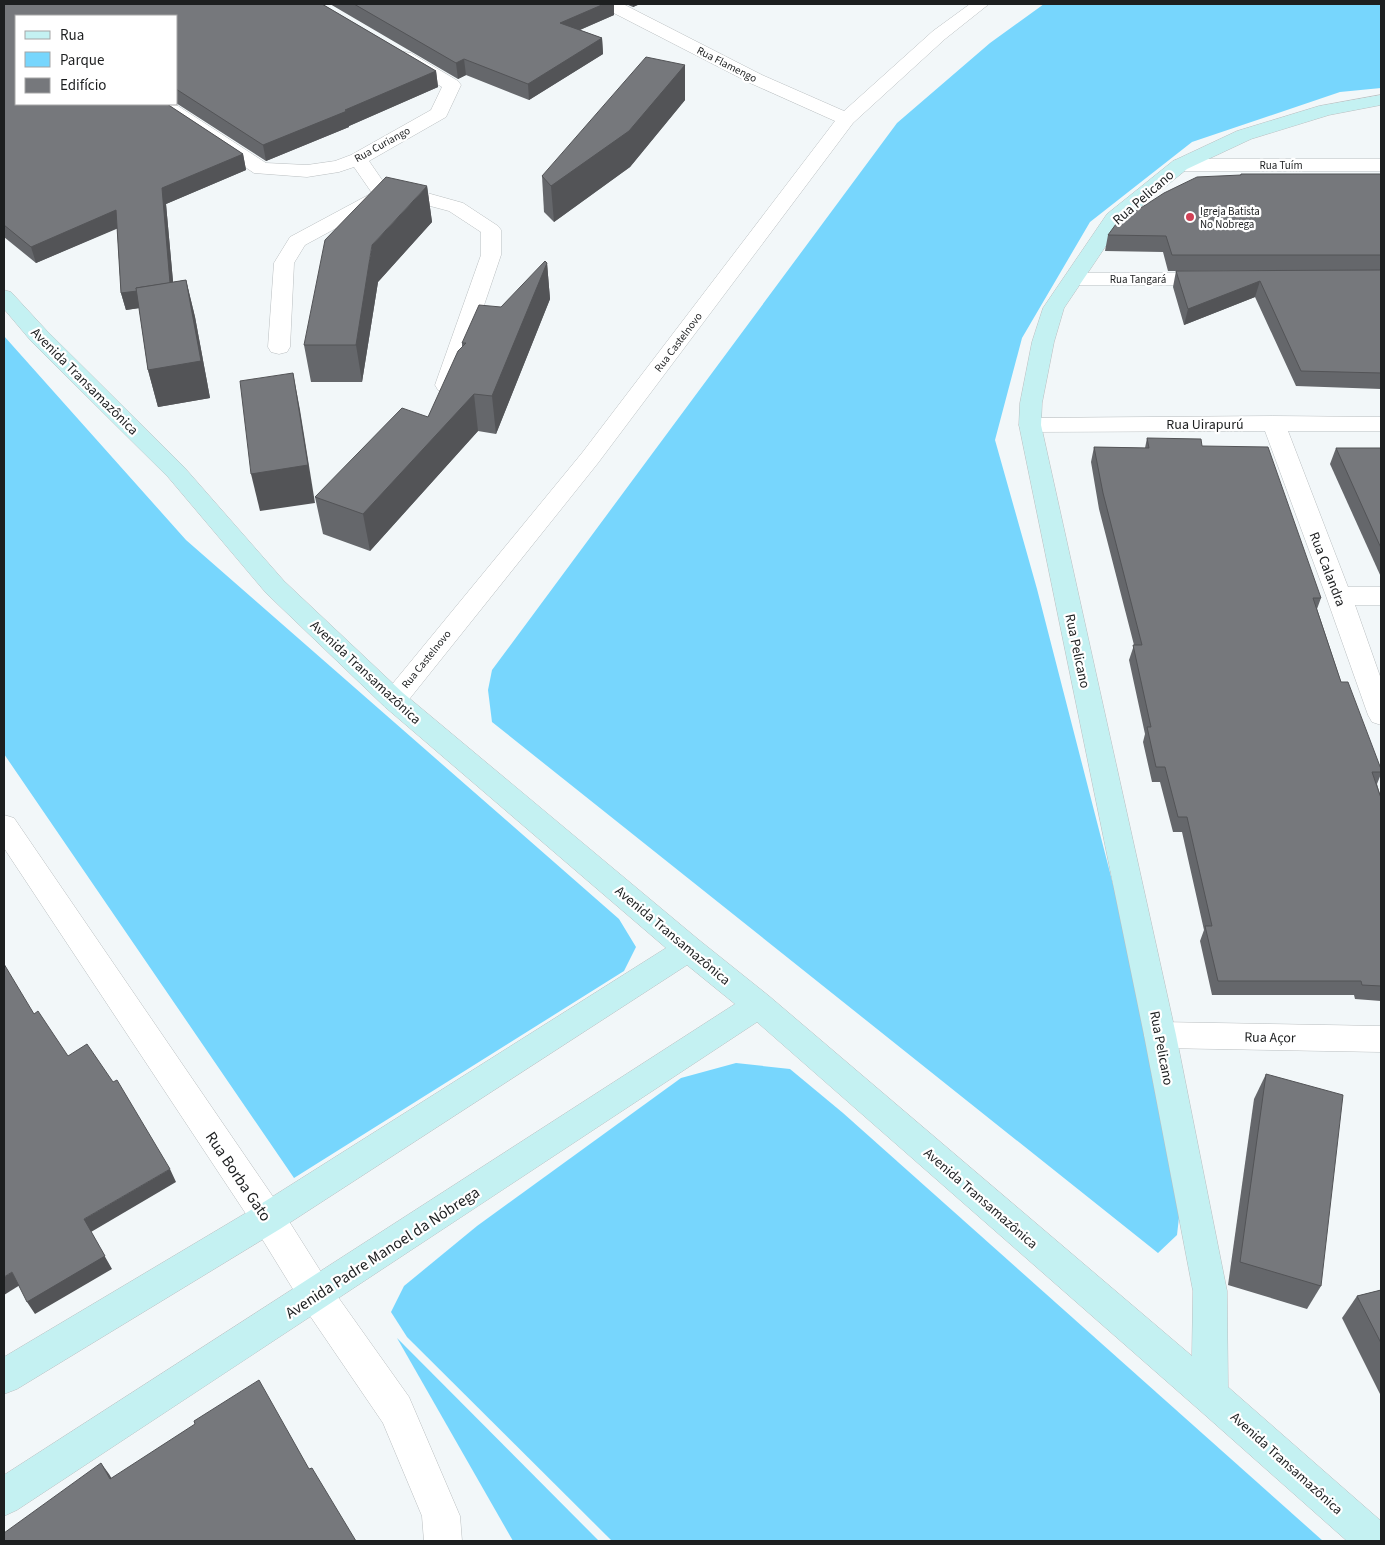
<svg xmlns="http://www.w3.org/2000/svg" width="1385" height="1545" font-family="'Source Sans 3',sans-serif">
<rect width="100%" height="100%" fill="#f2f7f9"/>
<g fill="#77d6fd">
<polygon points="1044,4 1381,4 1381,88 1340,92 1192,142 1090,222 1022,338 995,440 1037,589 1185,1164 1177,1235 1158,1253 492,722 488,690 492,670 897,123 990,43"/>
<polygon points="4,336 186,540 619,919 636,947 624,971 294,1178 4,754"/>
<polygon points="736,1063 790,1069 843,1113 1323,1541 612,1541 407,1337 391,1312 404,1286 477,1226 681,1078"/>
<polygon points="397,1338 599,1541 513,1541"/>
</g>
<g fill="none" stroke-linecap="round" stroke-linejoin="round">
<defs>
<g id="street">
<polygon points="602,4 623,4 762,75 844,111 933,31 970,4 989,4 945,39 853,123 598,463 403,707 394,710 385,707 381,700 385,693 582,453 835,121 750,83 604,8"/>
<polygon points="405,52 411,53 458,81 461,85 446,117 369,161 389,190 420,191 463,203 498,226 501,230 501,255 457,385 454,390 446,392 438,390 435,385 481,255 481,232 449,211 419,203 388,200 305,245 294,263 290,347 287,352 279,354 271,352 268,347 274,263 290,237 372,193 354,167 339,172 307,177 254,173 157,108 154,104 175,104 266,163 307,165 335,161 351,155 431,110 442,87 399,61 396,57 399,53"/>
<polygon points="1180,159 1381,159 1381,171 1180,171 1173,169 1170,165 1173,161"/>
<polygon points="1075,273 1211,273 1218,275 1221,279 1218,283 1211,285 1075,285 1068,283 1065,279 1068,275"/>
<polygon points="1273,416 1381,417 1381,431 1288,431 1348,587 1381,587 1381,605 1355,605 1381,679 1381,725 1372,722 1368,715 1326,596 1265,431 1030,432 1022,430 1019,425 1022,420 1030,418"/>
<polygon points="4,815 14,818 280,1207 328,1283 409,1397 460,1516 462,1541 424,1541 422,1516 383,1423 304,1307 256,1229 4,848"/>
<polygon points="1160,1022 1381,1026 1381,1052 1160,1048 1149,1044 1144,1035 1149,1026"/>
</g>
<polygon id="secondary" points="1381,95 1381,105 1329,115 1251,139 1187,169 1122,222 1064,308 1054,342 1042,403 1041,425 1176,1035 1227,1291 1228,1387 1381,1521 1381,1541 1347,1541 1197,1408 757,1022 17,1510 4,1516 4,1475 735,1004 687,965 280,1229 17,1389 4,1394 4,1357 256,1207 666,948 385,707 266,593 168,477 31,341 4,309 4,290 11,292 47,331 184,467 284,581 403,693 699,940 769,996 1192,1356 1193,1291 1144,1035 1019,425 1020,403 1032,342 1043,308 1107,214 1173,161 1237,131 1319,106"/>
</defs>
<use href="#street" stroke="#babfc1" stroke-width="1"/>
<use href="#secondary" stroke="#babfc1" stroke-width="1"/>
<use href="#street" fill="#fff" fill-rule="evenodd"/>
<use href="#secondary" fill="#c4f1f2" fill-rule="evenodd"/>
</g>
<g fill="#65676b">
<polygon points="4,4 322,4 436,71 438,87 349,126 349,127 266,161 176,103 176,16 16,16 16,104 167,104 243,154 246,170 166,204 173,282 186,280 195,317 210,398 158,407 148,370 139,308 126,310 121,293 117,228 36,263 4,237"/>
<polygon points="330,4 614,4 614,15 580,30 602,38 603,54 529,100 466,75 458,79"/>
<polygon points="626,4 640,4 633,7"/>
<polygon points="685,65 685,100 630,167 554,222 544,212 542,176"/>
<polygon points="1241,174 1381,174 1381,270 1168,271 1163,252 1105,251 1108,235 1240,175"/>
<polygon points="427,186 432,222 378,282 362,382 311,382 304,345"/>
<polygon points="547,263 550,299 496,434 478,431 370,551 323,534 315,497 428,417 462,347 462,343 501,307"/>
<polygon points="1381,270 1381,389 1296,386 1255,297 1184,325 1173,287 1176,271"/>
<polygon points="1147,438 1202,446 1321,598 1317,609 1341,682 1381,769 1381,774 1377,784 1381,798 1381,1001 1355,999 1354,995 1212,995 1200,941 1204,930 1182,832 1173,832 1160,782 1152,782 1143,742 1145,734 1129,660 1134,645 1099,509 1091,462 1094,447 1145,448"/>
<polygon points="1336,448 1381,448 1381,577 1330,464"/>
<polygon points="1266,1074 1321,1286 1307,1309 1228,1285 1254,1099"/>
<polygon points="1381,1290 1381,1396 1342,1318 1357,1296"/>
</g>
<g fill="#535457">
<polygon points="604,4 614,4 614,15 561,38 560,23"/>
<polygon points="633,4 640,4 633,7"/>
<polygon points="602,38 603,54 529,100 528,84"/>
<polygon points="464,59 466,75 458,79 456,63"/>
<polygon points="685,65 685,100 630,167 554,222 551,186"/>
<polygon points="436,71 438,87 349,126 349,127 266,161 263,145"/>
<polygon points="243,154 246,170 166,204 175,303 126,310 121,293 162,188"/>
<polygon points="427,186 432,222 378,282 362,382 356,345 372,245"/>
<polygon points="116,210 121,227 36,263 31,247"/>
<polygon points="547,263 550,299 496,434 492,396"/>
<polygon points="186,280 195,317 210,398 158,407 148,370"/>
<polygon points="1260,281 1255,297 1184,325 1188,309"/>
<polygon points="293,373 300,410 315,503 260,511 251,474"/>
<polygon points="474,394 478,431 370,551 363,514"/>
<polygon points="170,1169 176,1182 91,1232 112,1269 35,1314 27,1302 84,1219"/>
<polygon points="12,1272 20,1285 4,1295 4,1277"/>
<polygon points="101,1463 109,1474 118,1489 110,1479"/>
</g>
<g fill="#76787c" stroke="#535457">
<polygon points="4,4 322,4 436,71 345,110 347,111 263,145 176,89 176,16 16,16 16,104 167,104 243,154 162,188 170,283 136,288 137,291 121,293 116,210 31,247 4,225"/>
<polygon points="354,4 604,4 560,23 602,38 528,84 464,59 456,63"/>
<polygon points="646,57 685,65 629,131 551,186 542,176"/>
<polygon points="1241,174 1381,174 1381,255 1172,255 1166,236 1108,235 1116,224 1164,193 1197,177 1241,175"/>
<polygon points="386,177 427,186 372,245 356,345 304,345 325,240"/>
<polygon points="545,261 547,263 492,396 474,394 363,514 315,497 402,408 428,417 458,351 466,343 462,343 479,305 501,307"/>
<polygon points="1381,270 1381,373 1301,371 1260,281 1188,309 1176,271"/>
<polygon points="186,280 201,361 148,370 136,288"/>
<polygon points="293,373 308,465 251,474 240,381"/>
<polygon points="1147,438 1201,439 1202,446 1268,447 1321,598 1313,598 1341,682 1348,682 1381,769 1381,772 1372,772 1381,798 1381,986 1362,985 1361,981 1218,981 1205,926 1212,926 1187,817 1178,817 1165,767 1156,767 1147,727 1151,727 1133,645 1142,645 1103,493 1094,447 1149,448"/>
<polygon points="1336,448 1381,448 1381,548"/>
<polygon points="4,964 34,1014 38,1011 68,1056 87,1044 113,1082 117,1080 170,1169 84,1219 105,1256 27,1302 12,1272 4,1277"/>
<polygon points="1266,1074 1343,1095 1321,1286 1240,1262"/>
<polygon points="1381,1290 1381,1343 1357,1296"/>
<polygon points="259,1380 309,1469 312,1468 356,1541 4,1541 4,1533 101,1463 110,1479 195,1424 194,1421"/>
</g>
<circle fill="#d14156" stroke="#fff" stroke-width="2" cx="1190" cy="217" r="5"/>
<g text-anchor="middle" stroke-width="4.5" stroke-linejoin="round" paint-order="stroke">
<g font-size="11" fill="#1d1f20" stroke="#fff">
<text transform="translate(727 64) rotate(27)" y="4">Rua Flamengo</text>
<text transform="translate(382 144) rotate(-29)" y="4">Rua Curiango</text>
<text x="1281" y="169">Rua Tuím</text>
<text x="1138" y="283">Rua Tangará</text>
<text transform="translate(678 342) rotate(-53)" y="4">Rua Castelnovo</text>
<text transform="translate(426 659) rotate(-51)" y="4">Rua Castelnovo</text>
</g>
<g font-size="11" fill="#1d1f20" stroke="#fff" text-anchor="start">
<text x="1200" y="215">Igreja Batista<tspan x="1200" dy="13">No Nobrega</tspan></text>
</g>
<g font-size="14" fill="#1d1f20" stroke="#fff">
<text transform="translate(1143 197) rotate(-41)" y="5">Rua Pelicano</text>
<text transform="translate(85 381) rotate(45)" y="5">Avenida Transamazônica</text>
<text x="1205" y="429">Rua Uirapurú</text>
<text transform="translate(1328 569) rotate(69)" y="5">Rua Calandra</text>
<text transform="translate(1078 651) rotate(78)" y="5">Rua Pelicano</text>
<text transform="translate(366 672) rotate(43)" y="5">Avenida Transamazônica</text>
<text transform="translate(673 935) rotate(40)" y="5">Avenida Transamazônica</text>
<text transform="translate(1270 1037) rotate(1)" y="5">Rua Açor</text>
<text transform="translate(1162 1048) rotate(79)" y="5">Rua Pelicano</text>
<text transform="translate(981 1198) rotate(41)" y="5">Avenida Transamazônica</text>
<text transform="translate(1287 1463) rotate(42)" y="5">Avenida Transamazônica</text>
</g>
<g font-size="16" fill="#1d1f20" stroke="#fff">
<text transform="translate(239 1176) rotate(56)" y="6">Rua Borba Gato</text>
<text transform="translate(382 1252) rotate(-33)" y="6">Avenida Padre Manoel da Nóbrega</text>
</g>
</g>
<rect width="1385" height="1545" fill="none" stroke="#1d1f20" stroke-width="10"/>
<rect x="15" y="15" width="162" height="90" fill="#ffffff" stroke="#a5a5a6"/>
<rect x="25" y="31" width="25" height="8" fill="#c4f1f2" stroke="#a5a5a6"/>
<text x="60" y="40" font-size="15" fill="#1d1f20">Rua</text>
<rect x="25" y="52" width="25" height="15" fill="#77d6fd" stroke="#a5a5a6"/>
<text x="60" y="65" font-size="15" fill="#1d1f20">Parque</text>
<rect x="25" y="78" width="25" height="15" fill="#76787c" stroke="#a5a5a6"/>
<text x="60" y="90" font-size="15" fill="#1d1f20">Edifício</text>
</svg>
